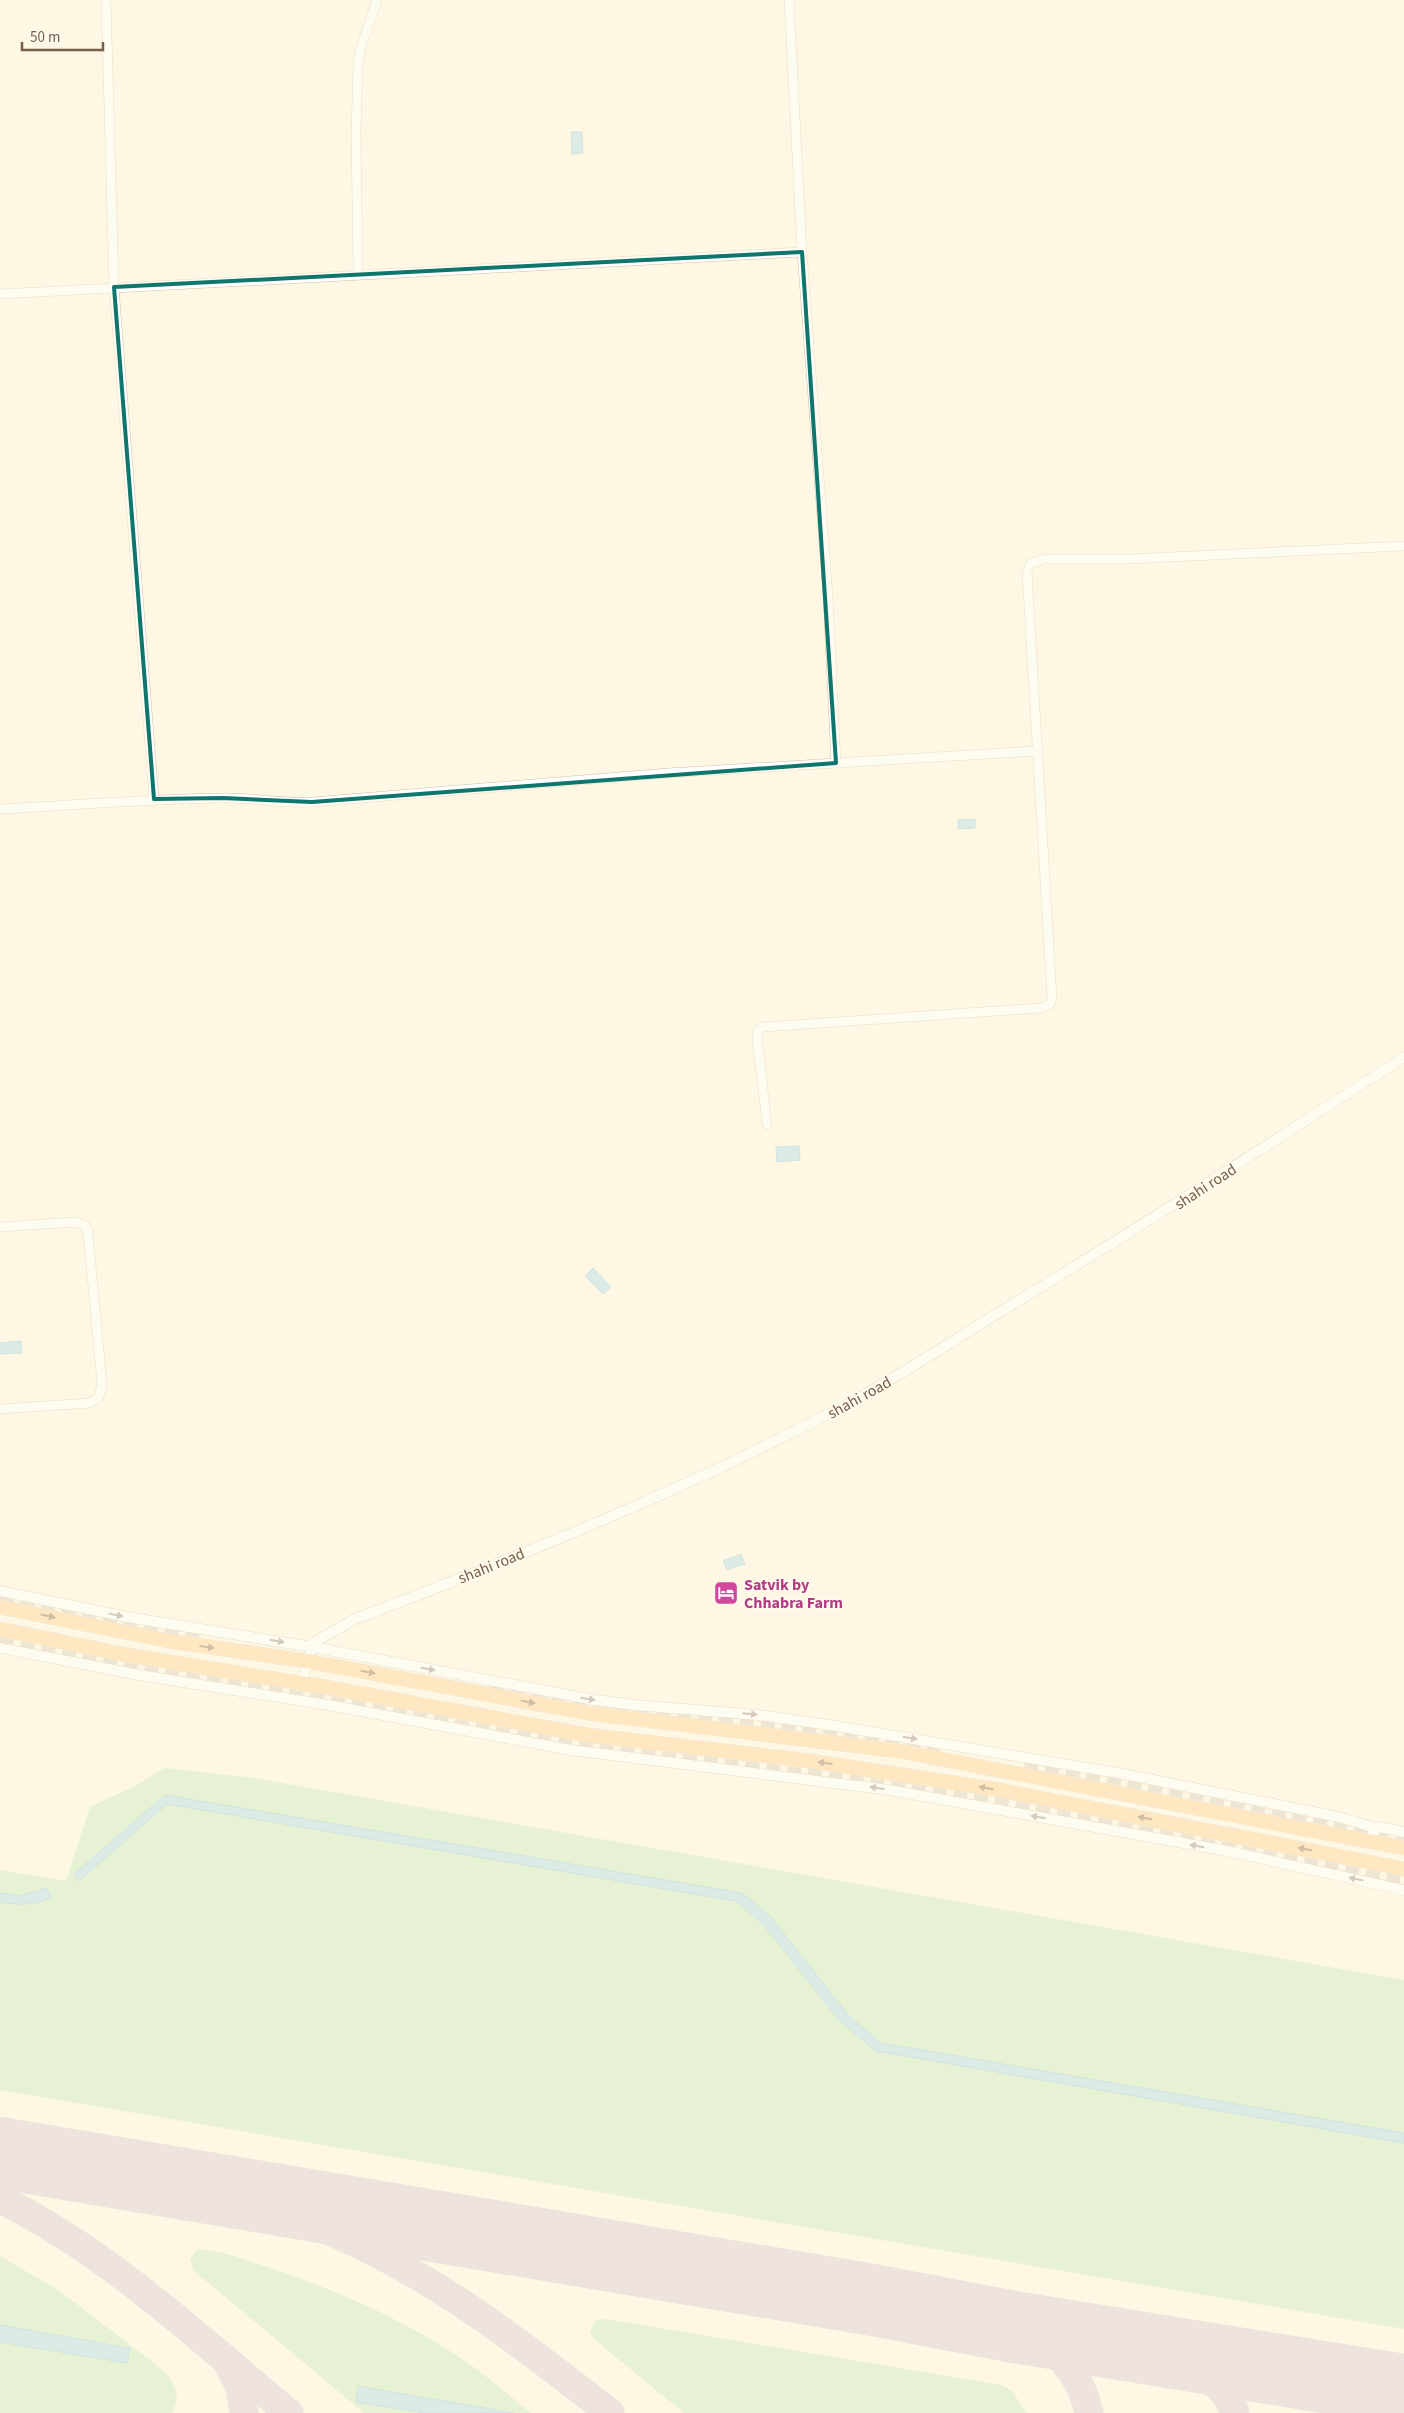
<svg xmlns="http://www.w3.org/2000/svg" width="1404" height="2413" font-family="'Source Sans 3',sans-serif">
<rect width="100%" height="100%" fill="#fef7e3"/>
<g fill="#cdecc0">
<polygon points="164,1768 248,1777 1404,1980 1404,2329 0,2090 0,1870 66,1881 90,1807 137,1785"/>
<path d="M197,2250C220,2249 246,2260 267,2267C340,2291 412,2323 475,2368C494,2382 512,2398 531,2413H513L358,2386L356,2402L424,2413H364L194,2271L190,2259Z"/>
<path d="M0,2256L60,2291L164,2371C176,2385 181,2396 172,2413H0V2342L127,2363L129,2347L0,2325Z"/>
<polygon points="606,2319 1001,2385 1011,2390 1027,2413 684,2413 595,2340 590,2332 592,2325 597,2320"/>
</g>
<g fill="#b6dbe9" stroke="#9bc9db">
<polygon points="571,132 582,132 583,153 572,154"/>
<polygon points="975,819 975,828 958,829 958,820"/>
<polygon points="799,1146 800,1160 777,1162 776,1147"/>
<polygon points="593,1268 611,1287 603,1294 585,1276"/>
<polygon points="21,1341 22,1353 0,1354 0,1343"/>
<polygon points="741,1554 745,1564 727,1570 723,1561"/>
<polygon points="165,1795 742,1893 770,1916 849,2016 881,2043 1404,2133 1404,2143 876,2051 840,2021 762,1923 736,1901 167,1804 79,1881 74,1874"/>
<path d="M47,1888L52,1897C35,1906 19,1905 0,1902V1893L20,1896Z"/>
<polygon points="0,2325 130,2348 127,2363 0,2342"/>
<polygon points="358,2386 513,2413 424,2413 356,2402"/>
</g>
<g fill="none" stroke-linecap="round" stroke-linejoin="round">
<g stroke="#dcccd6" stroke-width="29">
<path d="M179,2184C230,2199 285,2212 334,2233C436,2277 523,2345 610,2413"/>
<path d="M0,2199C108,2252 197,2337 289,2413"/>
<path d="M1014,2327C1053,2345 1080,2370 1089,2413"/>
<path d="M1167,2350C1195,2365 1223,2382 1235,2413"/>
<polyline points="229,2366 240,2387 244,2413"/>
</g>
<polyline stroke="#dcccd6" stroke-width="72" points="0,2153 873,2300 1014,2327 1404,2390"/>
<g stroke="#dcd1bc" stroke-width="14" stroke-dasharray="14 7" stroke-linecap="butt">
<polyline points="0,1598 200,1640"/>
<polyline points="0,1641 619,1751 806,1769 992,1800 1404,1880"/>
<polyline points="490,1689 626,1709 809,1729 942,1748"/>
<polyline points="1025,1762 1404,1838"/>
</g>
<defs>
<g id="minor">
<polyline points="106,0 114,287 154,799"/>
<polyline points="789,0 802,252 828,597 836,763"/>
<polyline points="358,274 356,133 358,64 360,50 377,0"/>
<polyline points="0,294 802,252"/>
<path d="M0,809C74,805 147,799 221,798C252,797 282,804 312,802L668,773L1037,751"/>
<polyline points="767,1124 757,1038 759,1029 763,1027 1041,1008 1049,1005 1052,999 1027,572 1031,563 1045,559 1127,559 1404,546"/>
<polyline points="0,1227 74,1222 85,1225 88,1233 102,1384 99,1397 90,1403 0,1409"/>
</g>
<g id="tertiary">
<polyline points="0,1591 127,1617 312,1647 595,1700 635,1705 758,1715 836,1726 1124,1774 1339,1817 1375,1828"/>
<polyline points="0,1648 139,1675 328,1705 571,1750 889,1790 1222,1850 1404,1890"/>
<path d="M302,1683L313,1643L355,1619C521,1556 687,1489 844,1406C900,1376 954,1340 1008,1307C1142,1226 1273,1142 1404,1057"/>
<polyline points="1373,1833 1379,1827 1404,1832"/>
</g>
<g id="trunk">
<polyline points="0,1607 169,1641 307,1661 587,1713 899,1751 1404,1848"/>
<polyline points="0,1629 127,1655 325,1687 587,1735 810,1761 994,1789 1404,1869"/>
</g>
</defs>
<use href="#minor" stroke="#d0bfa9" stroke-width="10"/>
<use href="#tertiary" stroke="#d0bfa9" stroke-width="11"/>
<use href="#trunk" stroke="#dfd8d3" stroke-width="15"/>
<use href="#minor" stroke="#fff" stroke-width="9"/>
<use href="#tertiary" stroke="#fff" stroke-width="10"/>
<use href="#trunk" stroke="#fed297" stroke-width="14"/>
</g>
<defs><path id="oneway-solid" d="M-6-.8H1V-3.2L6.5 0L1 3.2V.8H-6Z" transform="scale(1.25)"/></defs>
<g fill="#a79687">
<use href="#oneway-solid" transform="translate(116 1615) rotate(11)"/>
<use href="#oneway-solid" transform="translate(277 1641) rotate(9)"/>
<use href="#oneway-solid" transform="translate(428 1669) rotate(11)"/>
<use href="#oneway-solid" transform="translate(588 1699) rotate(9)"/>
<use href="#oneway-solid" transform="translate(750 1714) rotate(5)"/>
<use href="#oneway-solid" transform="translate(910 1738) rotate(9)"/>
<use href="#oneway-solid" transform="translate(877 1788) rotate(-172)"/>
<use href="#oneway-solid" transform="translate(1038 1817) rotate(-170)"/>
<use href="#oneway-solid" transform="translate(1197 1846) rotate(-169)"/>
<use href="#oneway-solid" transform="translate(1356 1879) rotate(-168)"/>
</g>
<g fill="#9a7b5b">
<use href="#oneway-solid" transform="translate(48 1616) rotate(12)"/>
<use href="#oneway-solid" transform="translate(207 1647) rotate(8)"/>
<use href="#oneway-solid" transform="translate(368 1672) rotate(10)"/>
<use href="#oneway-solid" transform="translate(528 1702) rotate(11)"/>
<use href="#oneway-solid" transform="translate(825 1763) rotate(-172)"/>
<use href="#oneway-solid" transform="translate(986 1788) rotate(-170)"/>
<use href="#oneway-solid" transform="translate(1145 1818) rotate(-169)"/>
<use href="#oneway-solid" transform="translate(1305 1849) rotate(-169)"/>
</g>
<path d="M0 0H1404V2413H0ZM802,252L836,763L312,802L223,798L154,799L114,287Z" fill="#fef7e3" fill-opacity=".55" fill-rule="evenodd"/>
<path fill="none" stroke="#0f766e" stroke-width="4" stroke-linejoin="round" d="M802,252L836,763L312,802L223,798L154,799L114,287Z"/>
<defs>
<symbol id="hotel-square" viewBox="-11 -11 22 22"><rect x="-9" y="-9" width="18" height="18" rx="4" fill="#d1479c" stroke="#fffaeb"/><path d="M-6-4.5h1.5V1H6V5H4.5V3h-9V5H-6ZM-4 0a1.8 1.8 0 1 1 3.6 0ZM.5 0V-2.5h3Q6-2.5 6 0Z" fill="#fff"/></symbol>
</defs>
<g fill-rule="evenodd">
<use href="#hotel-square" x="712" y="1579" width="28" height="28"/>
</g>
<g text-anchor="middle" stroke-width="4" stroke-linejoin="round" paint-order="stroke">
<g font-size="16" fill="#785e47" stroke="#fffaeb">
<text transform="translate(1205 1186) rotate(-33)" y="6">shahi road</text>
<text transform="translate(859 1397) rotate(-29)" y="6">shahi road</text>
<text transform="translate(491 1565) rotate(-22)" y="6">shahi road</text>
</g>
<g font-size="16" font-weight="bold" fill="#b23c85" stroke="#fffaeb" text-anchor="start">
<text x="744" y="1590">Satvik by<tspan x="744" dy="18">Chhabra Farm</tspan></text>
</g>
</g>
<path d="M22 42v8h81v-8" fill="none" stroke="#785e47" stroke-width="2.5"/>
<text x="30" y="42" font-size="15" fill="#785e47" stroke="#fffaeb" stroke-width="4" paint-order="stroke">50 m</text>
</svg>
